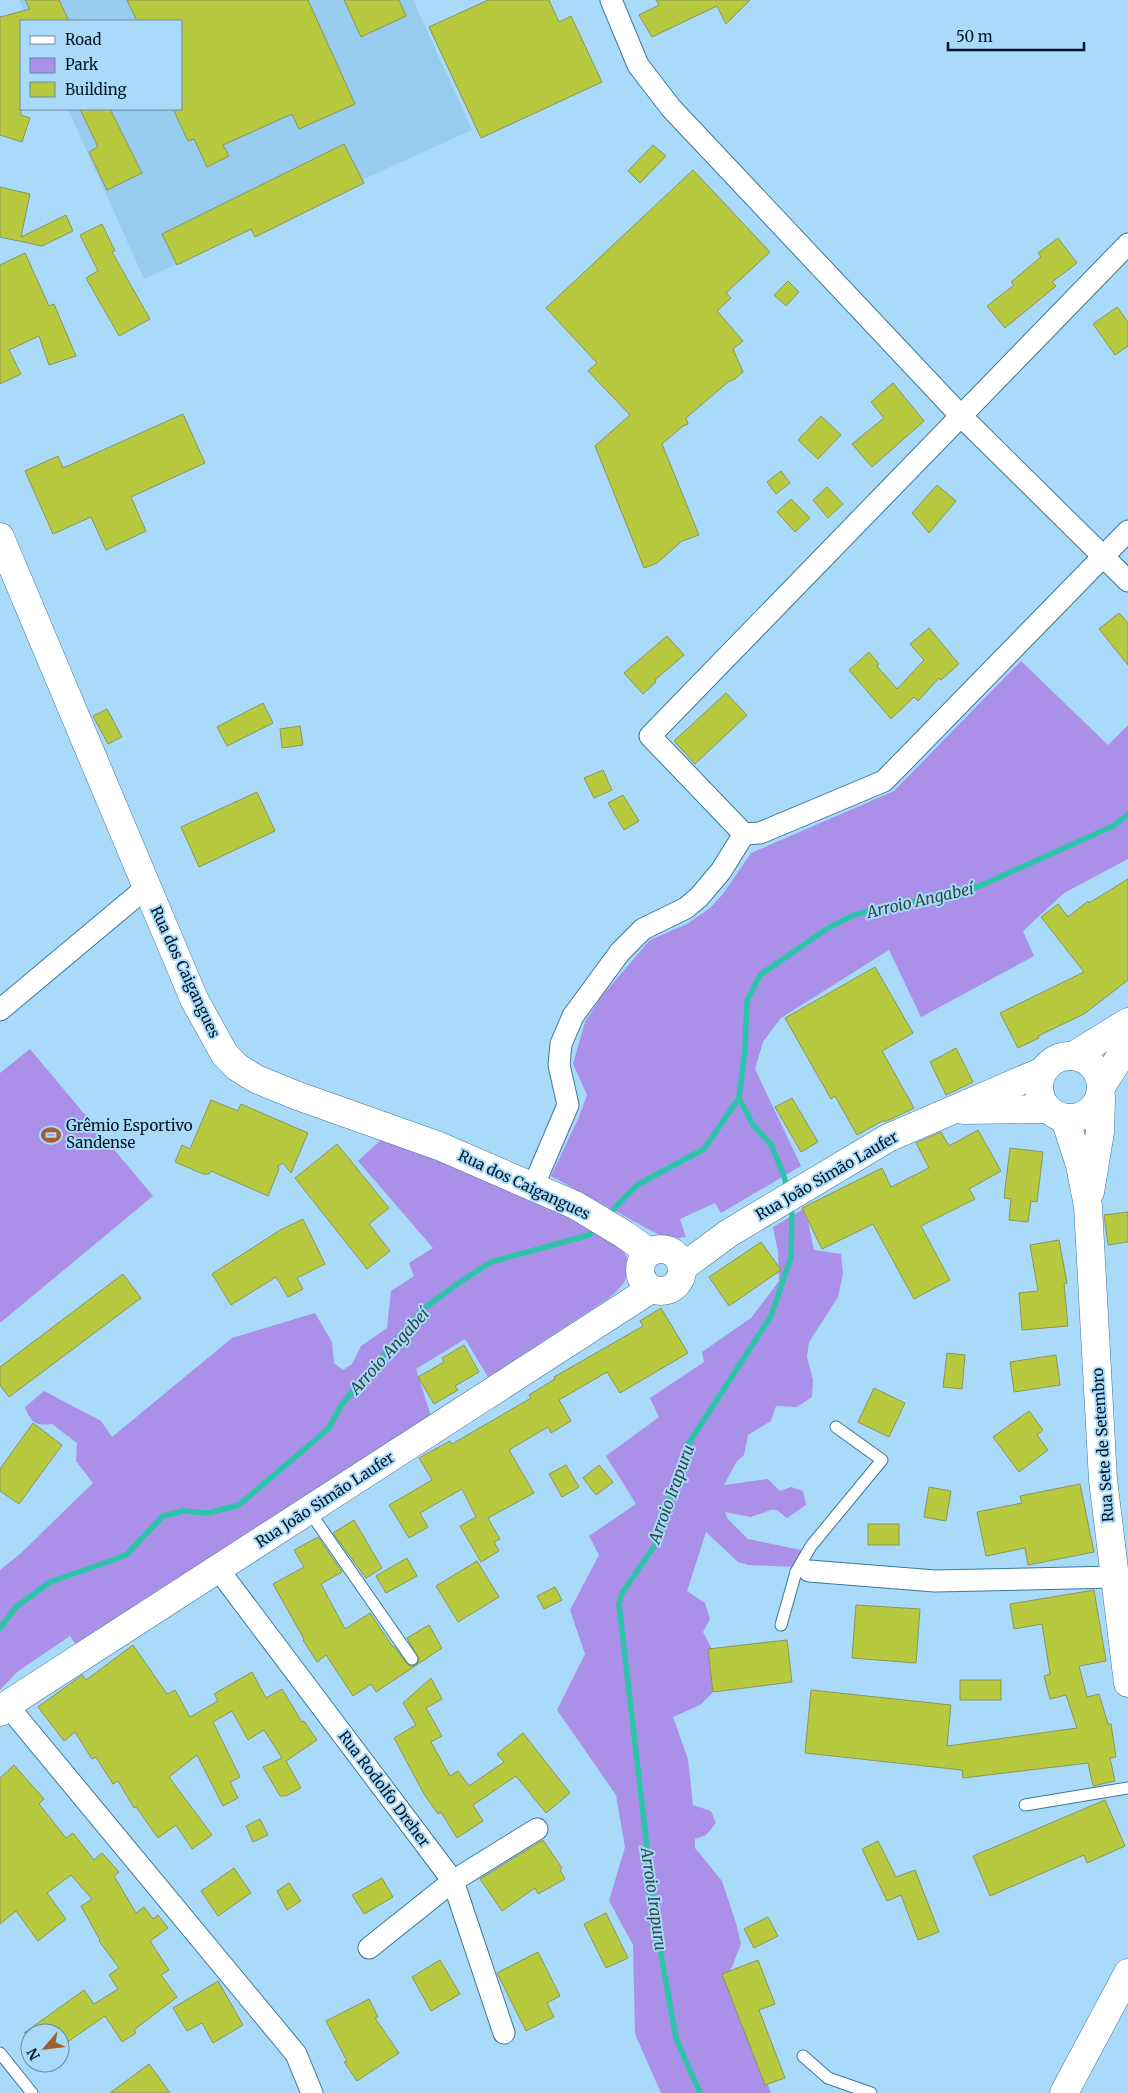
<svg xmlns="http://www.w3.org/2000/svg" width="1128" height="2093" font-family="Merriweather,serif">
<rect width="100%" height="100%" fill="#aadafa"/>
<polygon fill="#97ccef" points="19,0 413,0 472,130 144,279 68,109 181,109 181,21 29,21"/>
<g fill="#aa90e8">
<polygon points="1021,661 1108,745 1128,725 1128,859 1064,893 1023,931 1034,956 921,1017 889,950 781,1018 763,1042 755,1069 801,1166 721,1213 715,1203 680,1219 686,1237 672,1239 659,1235 551,1176 578,1119 587,1095 573,1064 585,1022 602,996 650,940 687,924 710,908 723,894 751,853 894,791"/>
<polygon points="30,1049 153,1196 0,1323 0,1073"/>
<path d="M383,1138C451,1166 522,1192 586,1227C598,1234 613,1239 622,1250C638,1268 624,1286 609,1298L488,1377L465,1339L416,1369L431,1416L77,1647L70,1636L17,1672L0,1690V1570L21,1553L93,1483L76,1461L77,1443L52,1424C35,1426 31,1423 25,1407L44,1391L101,1421L112,1437L232,1338L315,1313L332,1342L334,1363L343,1370L352,1364L361,1346L387,1328L391,1291L414,1276L409,1263L433,1248L358,1161Z"/>
<polygon points="805,1208 814,1250 841,1254 843,1274 838,1297 809,1342 807,1357 813,1380 812,1397 797,1407 776,1406 771,1421 748,1435 744,1455 737,1461 724,1485 768,1479 780,1491 791,1487 803,1491 806,1505 787,1518 777,1510 771,1510 751,1517 725,1512 728,1519 748,1539 806,1551 796,1567 748,1565 738,1562 706,1532 687,1591 705,1603 710,1619 703,1632 711,1647 713,1692 700,1705 673,1717 688,1759 693,1805 711,1811 716,1823 706,1835 695,1839 695,1848 722,1881 736,1923 741,1944 728,1977 771,2093 661,2093 635,2034 633,1945 609,1901 625,1847 616,1795 557,1710 585,1654 570,1610 599,1555 589,1536 636,1504 606,1456 659,1417 650,1398 704,1362 702,1352 751,1318 779,1281 778,1252 773,1227"/>
</g>
<g fill="none" stroke-linecap="round" stroke-linejoin="round">
<g stroke="#2dc5a9" stroke-width="5.5">
<polyline points="739,1098 753,1125 771,1144 784,1176 787,1189"/>
<polyline points="607,1216 637,1185 704,1149 739,1098 745,1049 747,1001 760,975 828,928 852,916 884,906 922,900 980,886 1115,825 1128,814"/>
<polyline points="0,1628 16,1607 50,1582 113,1560 127,1554 163,1516 183,1511 208,1513 239,1505 328,1429 342,1404 423,1309 460,1282 491,1262 589,1235 597,1226"/>
<polyline points="700,2093 676,2038 656,1926 619,1604 622,1593 655,1545 687,1446 771,1316 791,1257 792,1215 790,1205"/>
</g>
</g>
<g fill="#b7ca3f" stroke="#8b9559">
<polygon points="25,0 59,0 69,21 21,21 21,115 30,118 22,142 0,135 0,17 30,9"/>
<polygon points="127,0 308,0 355,104 299,129 292,114 223,145 229,156 207,167 194,139 188,141 173,109 181,109 181,21 137,21"/>
<polygon points="344,0 399,0 406,16 361,37"/>
<polygon points="488,0 549,0 559,22 571,16 602,82 481,138 429,27"/>
<polygon points="656,0 750,0 726,24 717,6 652,37 639,15 659,5"/>
<polygon points="80,109 110,109 142,173 107,190 89,152 98,147"/>
<polygon points="344,144 364,183 255,237 251,229 177,265 162,234"/>
<polygon points="653,145 666,156 640,183 628,171"/>
<polygon points="693,170 770,252 726,293 731,298 717,311 743,341 733,349 743,372 735,379 728,382 686,418 688,424 683,426 662,444 699,535 682,541 657,563 644,568 595,446 630,415 588,371 597,363 546,308"/>
<polygon points="0,187 30,194 21,237 66,215 73,231 42,246 0,237"/>
<polygon points="102,224 115,251 112,252 150,319 119,336 86,278 98,271 80,235"/>
<polygon points="1058,238 1077,263 1052,282 1056,286 1005,328 987,306 1014,285 1011,282 1041,257 1038,253"/>
<polygon points="25,253 49,306 54,304 76,356 49,365 39,336 9,350 21,374 0,384 0,265"/>
<polygon points="788,281 799,292 786,306 774,295"/>
<polygon points="1117,307 1128,322 1128,346 1115,355 1093,324"/>
<polygon points="893,383 924,421 872,467 852,444 884,418 871,402"/>
<polygon points="183,414 205,463 131,497 146,531 106,550 91,517 53,534 25,471 58,456 63,468"/>
<polygon points="821,416 841,435 818,459 798,440"/>
<polygon points="781,471 790,483 776,494 767,482"/>
<polygon points="937,485 956,501 929,533 912,513"/>
<polygon points="827,487 843,504 828,518 813,500"/>
<polygon points="791,499 810,518 795,532 777,512"/>
<polygon points="1119,613 1128,623 1128,665 1099,629"/>
<polygon points="929,628 959,664 941,680 939,678 918,701 914,697 891,719 849,670 869,652 879,664 877,666 897,689 924,660 910,644"/>
<polygon points="667,636 684,655 655,680 656,682 643,694 624,673"/>
<polygon points="726,693 747,715 695,764 674,741"/>
<polygon points="263,703 273,723 227,746 217,727"/>
<polygon points="107,709 122,737 108,744 93,716"/>
<polygon points="300,726 303,745 282,748 280,729"/>
<polygon points="603,770 612,790 594,798 584,778"/>
<polygon points="257,792 275,831 199,867 181,827"/>
<polygon points="623,795 639,821 624,830 608,803"/>
<polygon points="1128,879 1128,980 1084,1014 1038,1036 1039,1038 1018,1048 1000,1013 1084,972 1041,917 1058,904 1068,917 1088,901 1089,903"/>
<polygon points="875,967 913,1033 882,1051 914,1108 885,1122 884,1120 857,1135 835,1096 831,1099 785,1018"/>
<polygon points="956,1048 973,1082 946,1095 930,1062"/>
<polygon points="792,1098 818,1142 801,1152 775,1107"/>
<polygon points="211,1100 238,1111 241,1104 308,1133 291,1173 283,1163 278,1166 279,1169 268,1196 211,1171 209,1174 203,1174 175,1162 182,1145 190,1149"/>
<polygon points="978,1130 1001,1171 969,1189 975,1199 921,1226 950,1280 914,1299 873,1224 822,1249 802,1208 882,1168 891,1187 929,1168 916,1143 941,1132 949,1146"/>
<polygon points="337,1144 389,1208 369,1224 390,1251 367,1269 295,1178"/>
<polygon points="1010,1148 1043,1152 1037,1202 1031,1201 1028,1222 1009,1220 1011,1199 1004,1198"/>
<polygon points="1128,1212 1128,1242 1108,1245 1104,1215"/>
<polygon points="303,1219 325,1264 297,1278 303,1289 288,1297 276,1277 231,1305 212,1274 280,1230"/>
<polygon points="1059,1240 1067,1283 1064,1284 1068,1326 1022,1330 1019,1293 1038,1291 1030,1245"/>
<polygon points="761,1242 781,1270 729,1306 709,1277"/>
<polygon points="123,1274 141,1298 9,1397 0,1385 0,1367"/>
<polygon points="661,1308 688,1353 620,1393 607,1372 559,1400 571,1421 551,1433 548,1427 509,1450 534,1493 488,1518 500,1539 494,1542 499,1551 481,1562 460,1526 476,1517 462,1489 420,1513 428,1527 409,1538 389,1505 432,1480 419,1458 450,1441 452,1444 531,1398 529,1395 555,1379 554,1377 643,1326 640,1321"/>
<polygon points="464,1345 479,1372 455,1386 458,1390 434,1404 418,1377 444,1362 442,1358"/>
<polygon points="947,1353 965,1355 962,1389 943,1387"/>
<polygon points="1056,1355 1060,1385 1014,1392 1010,1362"/>
<polygon points="874,1388 905,1403 889,1437 858,1422"/>
<polygon points="1029,1411 1043,1430 1037,1435 1048,1450 1019,1472 993,1437"/>
<polygon points="33,1423 62,1445 19,1504 0,1491 0,1469"/>
<polygon points="566,1465 579,1487 562,1497 549,1474"/>
<polygon points="599,1465 613,1482 596,1495 583,1478"/>
<polygon points="1080,1484 1094,1552 1028,1565 1025,1548 986,1556 977,1512 1022,1503 1020,1496"/>
<polygon points="929,1487 951,1491 946,1521 924,1517"/>
<polygon points="354,1520 382,1568 366,1578 333,1533"/>
<rect x="868" y="1524" width="31" height="21"/>
<polygon points="318,1537 342,1572 321,1584 345,1629 370,1613 393,1647 394,1646 409,1666 417,1665 419,1659 407,1638 429,1625 442,1648 376,1692 371,1684 353,1696 326,1655 317,1662 303,1640 304,1639 273,1584 304,1567 294,1550"/>
<polygon points="407,1558 417,1576 386,1593 376,1576"/>
<polygon points="477,1561 499,1597 458,1622 436,1586"/>
<polygon points="555,1587 562,1600 544,1609 537,1596"/>
<polygon points="1094,1590 1106,1661 1079,1666 1087,1697 1099,1694 1108,1724 1111,1724 1116,1757 1110,1758 1115,1781 1093,1786 1088,1763 963,1778 962,1770 805,1753 811,1690 951,1705 947,1746 1077,1728 1066,1695 1050,1699 1044,1676 1050,1674 1042,1624 1014,1629 1010,1604"/>
<polygon points="856,1605 920,1609 916,1663 852,1658"/>
<polygon points="787,1640 792,1682 713,1692 708,1649"/>
<polygon points="133,1645 167,1694 175,1690 190,1717 218,1701 214,1694 252,1672 266,1698 282,1689 302,1722 304,1721 317,1740 286,1761 301,1788 286,1796 280,1796 263,1767 282,1758 264,1730 248,1740 232,1711 213,1722 240,1777 230,1782 238,1798 223,1806 197,1755 169,1777 212,1835 192,1849 176,1825 158,1838 136,1807 134,1808 118,1781 113,1784 96,1757 92,1759 75,1732 64,1741 38,1707 82,1675 86,1680"/>
<polygon points="431,1678 442,1699 426,1708 442,1736 431,1742 450,1776 458,1771 469,1786 504,1762 497,1754 523,1733 570,1793 546,1813 516,1776 473,1805 483,1821 457,1838 441,1812 438,1814 424,1794 394,1738 416,1725 403,1703"/>
<rect x="960" y="1680" width="41" height="20"/>
<polygon points="14,1765 44,1799 39,1804 66,1838 73,1833 94,1860 102,1853 119,1872 114,1876 136,1913 144,1907 153,1919 158,1915 168,1928 150,1941 169,1970 161,1975 177,1997 134,2030 136,2033 122,2042 105,2016 60,2047 60,2033 24,2033 84,1990 94,2004 118,1989 109,1975 119,1968 99,1941 100,1940 81,1906 92,1899 71,1875 47,1893 66,1919 38,1941 16,1911 0,1924 0,1778"/>
<polygon points="1105,1800 1125,1846 1087,1863 1084,1855 990,1896 973,1856"/>
<polygon points="260,1819 268,1835 253,1842 246,1826"/>
<polygon points="543,1840 562,1868 560,1870 565,1879 538,1894 535,1888 502,1911 480,1879"/>
<polygon points="878,1841 896,1877 915,1870 939,1932 918,1940 901,1895 887,1901 862,1849"/>
<polygon points="234,1868 251,1893 218,1916 201,1891"/>
<polygon points="382,1878 393,1897 364,1914 352,1895"/>
<polygon points="289,1883 301,1901 287,1910 277,1891"/>
<polygon points="606,1913 628,1958 606,1968 584,1924"/>
<polygon points="768,1917 778,1936 754,1948 744,1929"/>
<polygon points="538,1952 560,1996 547,2003 554,2017 526,2031 497,1973"/>
<polygon points="440,1960 460,1994 431,2011 412,1977"/>
<polygon points="758,1960 775,2004 759,2010 785,2078 765,2085 722,1974"/>
<polygon points="218,1981 243,2025 213,2043 202,2023 187,2031 173,2008"/>
<polygon points="369,1999 378,2017 375,2018 399,2053 357,2081 344,2062 347,2061 326,2021"/>
<polygon points="149,2064 170,2093 110,2093"/>
</g>
<g fill="none" stroke-linecap="round" stroke-linejoin="round">
<defs>
<g id="lane">
<polyline points="309,1511 412,1659"/>
<polyline points="809,1571 796,1572 811,1546 882,1460 836,1427"/>
<polyline points="781,1625 796,1572"/>
<polyline points="1025,1805 1128,1788"/>
<polyline points="0,2053 32,2093"/>
<polyline points="803,2056 828,2078 871,2093"/>
</g>
<g id="street">
<polyline points="611,0 638,65 671,108 960,415 1128,581"/>
<polyline points="1128,244 650,736 744,834 760,833 884,781 1128,531"/>
<polyline points="0,1010 147,887"/>
<polyline points="533,1187 568,1105 559,1065 561,1044 573,1016 620,952 643,929 686,908 699,897 721,871 744,834"/>
<polyline points="218,1569 453,1881 504,2033"/>
<polyline points="809,1571 935,1581 1115,1577"/>
<polyline points="7,1705 296,2054 312,2093"/>
<polyline points="369,1948 453,1881 537,1829"/>
</g>
<g id="secondary">
<polyline points="0,537 194,999 225,1055 237,1067 256,1079 298,1096 439,1146 575,1205 625,1235 649,1252"/>
<circle cx="1070" cy="1087" r="31"/>
<polyline points="1073,1056 1128,1022"/>
<polyline points="1102,1085 1128,1045"/>
<polyline points="964,1110 1048,1109"/>
<polyline points="1065,1119 1080,1165 1088,1206 1103,1480 1128,1683"/>
<polyline points="1090,1192 1100,1132 1101,1097"/>
<circle cx="661" cy="1270" r="21"/>
<polyline points="683,1267 729,1233 888,1138 1043,1071"/>
<polyline points="0,1712 7,1705 651,1289"/>
<polyline points="1064,2093 1128,1973"/>
</g>
</defs>
<use href="#lane" stroke="#3b789c" stroke-width="13"/>
<use href="#street" stroke="#3b789c" stroke-width="23"/>
<use href="#secondary" stroke="#3b789c" stroke-width="29"/>
<use href="#lane" stroke="#fff" stroke-width="11"/>
<use href="#street" stroke="#fff" stroke-width="21"/>
<use href="#secondary" stroke="#fff" stroke-width="28"/>
</g>
<defs>
<symbol id="stadium-bare" viewBox="-9 -9 18 18"><path d="M0-5a6.5 5 0 1 0 0 10a6.5 5 0 1 0 0-10ZM-3.5-1.8h7v3.6h-7Z" fill="#a1602b" stroke="#aadafa" stroke-width="2.5" paint-order="stroke"/></symbol>
</defs>
<g fill-rule="evenodd">
<use href="#stadium-bare" x="37" y="1121" width="28" height="28"/>
</g>
<g text-anchor="middle" stroke-width="4" stroke-linejoin="round" paint-order="stroke">
<g font-size="15" fill="#001624" stroke="#aadafa">
<text transform="translate(185 972) rotate(65)" y="5">Rua dos Caigangues</text>
<text transform="translate(827 1176) rotate(-30)" y="5">Rua João Simão Laufer</text>
<text transform="translate(524 1185) rotate(25)" y="5">Rua dos Caigangues</text>
<text transform="translate(1103 1445) rotate(-94)" y="5">Rua Sete de Setembro</text>
<text transform="translate(325 1500) rotate(-33)" y="5">Rua João Simão Laufer</text>
<text transform="translate(384 1789) rotate(53)" y="5">Rua Rodolfo Dreher</text>
</g>
<g font-size="15" fill="#001624" stroke="#aadafa" text-anchor="start">
<text x="66" y="1131">Grêmio Esportivo<tspan x="66" dy="17">Sandense</tspan></text>
</g>
<g font-size="16" font-style="italic" fill="#2c4a43" stroke="#aadafa">
<text transform="translate(920 900) rotate(-13)" y="6">Arroio Angabeí</text>
<text transform="translate(389 1351) rotate(-48)" y="6">Arroio Angabeí</text>
<text transform="translate(671 1494) rotate(-70)" y="6">Arroio Irapuru</text>
<text transform="translate(654 1899) rotate(82)" y="6">Arroio Irapuru</text>
</g>
</g>
<rect x="20" y="20" width="162" height="90" fill="#aadafa" stroke="#668ca4"/>
<rect x="30" y="36" width="25" height="8" fill="#ffffff" stroke="#668ca4"/>
<text x="65" y="45" font-size="15" fill="#001624">Road</text>
<rect x="30" y="58" width="25" height="15" fill="#aa90e8" stroke="#668ca4"/>
<text x="65" y="70" font-size="15" fill="#001624">Park</text>
<rect x="30" y="82" width="25" height="15" fill="#b7ca3f" stroke="#668ca4"/>
<text x="65" y="95" font-size="15" fill="#001624">Building</text>
<g transform="translate(45 2048) rotate(242)"><circle r="24" fill="#aadafa" stroke="#668ca4"/>
<path d="M0-4L9 19L0 12L-9 19Z" fill="#a1602b"/>
<text y="-8" font-size="14" font-weight="bold" text-anchor="middle" fill="#001624">N</text>
</g>
<path d="M948 42v8h136v-8" fill="none" stroke="#001624" stroke-width="2.5"/>
<text x="956" y="42" font-size="15" fill="#001624" stroke="#aadafa" stroke-width="4" paint-order="stroke">50 m</text>
</svg>
